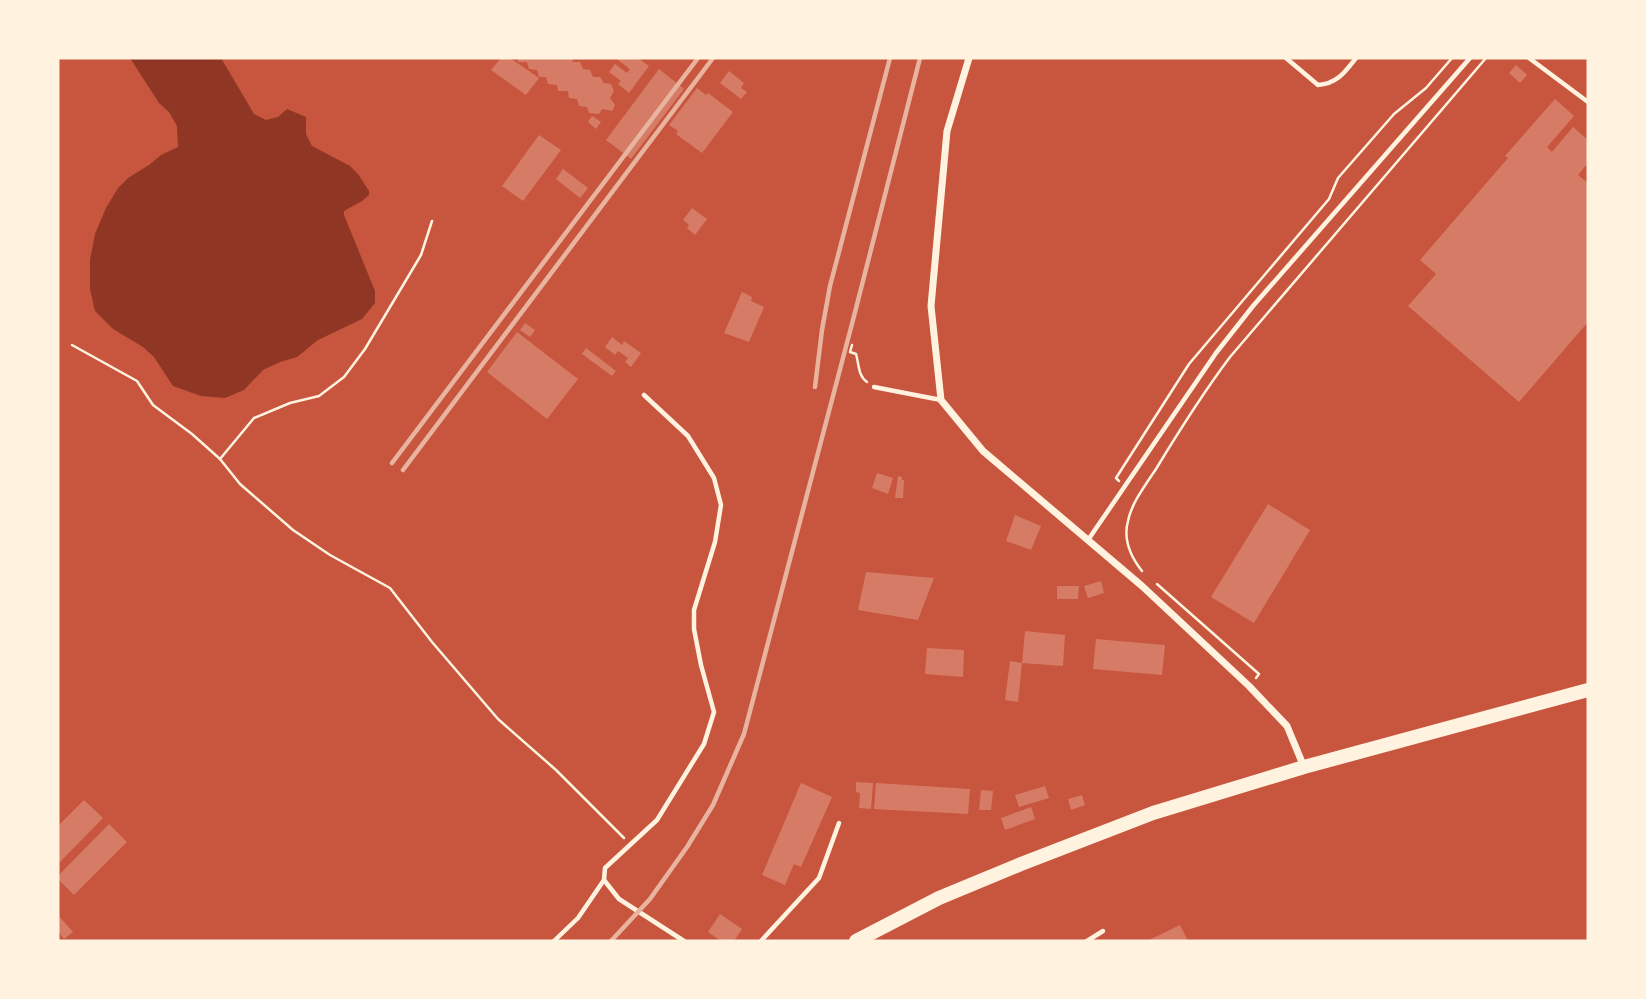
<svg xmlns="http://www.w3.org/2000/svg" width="1646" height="999" font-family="Figtree,sans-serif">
<rect width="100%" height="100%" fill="#c8553d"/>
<polygon fill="#8f3625" points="130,58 221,58 254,114 266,120 278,117 287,109 306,117 306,134 312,146 350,166 358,174 369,191 369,195 362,201 344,211 344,215 375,291 375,303 362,319 318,340 297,357 280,362 263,370 244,390 225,398 201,396 173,386 154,357 143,347 113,329 95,311 90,289 90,260 95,234 106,208 118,188 128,178 149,165 161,155 178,147 177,126 169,112 159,103"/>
<g fill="#d67c66">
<polygon points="501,58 510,58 539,78 526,95 491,70"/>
<polygon points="518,58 572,58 573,62 580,62 583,69 590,70 593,77 600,77 604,83 611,84 614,91 610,98 615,105 612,111 602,109 599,114 589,113 587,107 579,106 577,99 569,98 568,91 558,91 557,85 548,84 546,77 539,77 537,70 529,69 527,62 518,62"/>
<polygon points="620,58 638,58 649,66 629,93 618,84 621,81 609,72 615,64 627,73 630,69 618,60"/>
<polygon points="1516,65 1527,75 1520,83 1509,73"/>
<polygon points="659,69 684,89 631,159 606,140"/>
<polygon points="729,71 744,83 741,88 747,92 741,99 720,83"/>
<polygon points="697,88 706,95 708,93 733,112 702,153 676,134 678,131 669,125"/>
<polygon points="1555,99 1574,116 1547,147 1552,152 1573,127 1588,140 1588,163 1578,175 1588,183 1588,322 1519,402 1408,306 1436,274 1420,260 1508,158 1505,156"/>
<polygon points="592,116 601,122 596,129 588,122"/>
<polygon points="539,135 561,150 523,201 502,186"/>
<polygon points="563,169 588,188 580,198 556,179"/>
<polygon points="692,208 707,219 695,235 687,228 689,225 683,220"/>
<polygon points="742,292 752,297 751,301 764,307 749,342 724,333"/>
<polygon points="525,323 535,330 530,337 520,330"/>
<polygon points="517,332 578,379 547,419 487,372"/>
<polygon points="612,337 622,345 624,341 641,353 631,367 625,362 628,358 618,351 615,355 605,347"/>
<polygon points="586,348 616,371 612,376 582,354"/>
<polygon points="877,473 893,478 888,494 872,488"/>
<polygon points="898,476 902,477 902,480 904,480 903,498 895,498"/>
<polygon points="1268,504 1310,530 1254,623 1211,597"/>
<polygon points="1015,515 1041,526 1031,550 1006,541"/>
<polygon points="866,572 934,578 918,620 858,610"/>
<polygon points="1101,581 1104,593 1088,598 1084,586"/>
<polygon points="1057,586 1079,586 1078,599 1057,599"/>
<polygon points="1025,631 1065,635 1063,666 1022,663"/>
<polygon points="1096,639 1165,645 1162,675 1093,669"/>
<polygon points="927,648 964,650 963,677 925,674"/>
<polygon points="1010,661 1022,663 1018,702 1005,700"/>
<polygon points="856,782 873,783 871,809 859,808 860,793 856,792"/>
<polygon points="801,783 832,797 801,867 794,864 785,885 762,875"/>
<polygon points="876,783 970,789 968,814 874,809"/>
<polygon points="1045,786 1049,798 1019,807 1015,795"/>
<polygon points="981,790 993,791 991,810 979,810"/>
<polygon points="1082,795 1085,805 1071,810 1068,799"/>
<polygon points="84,800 103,818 58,864 58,826"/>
<polygon points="1031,807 1035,819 1005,830 1001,818"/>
<polygon points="109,824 127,842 74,895 58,879 58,876"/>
<polygon points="720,914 742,929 734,941 721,941 708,932"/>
<polygon points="58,915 73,932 64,939 58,931"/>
<polygon points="1180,925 1188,941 1147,941"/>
</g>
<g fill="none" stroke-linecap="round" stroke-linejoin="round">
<g stroke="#fff3e0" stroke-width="2.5">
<polyline points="72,345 137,381 153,405 192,434 220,459 240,484 293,530 330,555 390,588 432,642 498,719 556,770 624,838"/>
<path d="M852,345L850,352L856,354C859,364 858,376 867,382"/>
<polyline points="220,459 254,418 290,403 319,396 344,377 365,349 421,255 432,221"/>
<polyline points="1119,481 1116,478 1189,364 1329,199 1338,178 1394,114 1426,88 1452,58"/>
<path d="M1142,571C1131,557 1123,539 1128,521C1131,504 1146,484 1156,469C1179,431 1203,393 1230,357L1486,58"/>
<polyline points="1157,584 1259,674 1256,678"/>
</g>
<g stroke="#fff3e0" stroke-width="4.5">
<path d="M1286,58L1318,85C1337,84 1345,72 1356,58"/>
<polyline points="1529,58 1588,102"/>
<polyline points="874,387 941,400"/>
<polyline points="644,395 688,436 714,478 721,505 715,542 694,610 694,629 701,665 714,712 704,744 657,820 605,868 604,880 619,899 684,941"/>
<polyline points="1088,540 1216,353 1253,306 1470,58"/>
<polyline points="554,941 578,918 604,880"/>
<polyline points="761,941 819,878 839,823"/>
<polyline points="1087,941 1103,931"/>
</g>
<polyline stroke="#fff3e0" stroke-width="7" points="969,58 947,131 931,306 941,400 983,451 1142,586 1249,686 1287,726 1304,767"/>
<polyline stroke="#fff3e0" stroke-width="14" points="856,941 939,898 1021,864 1153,813 1304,767 1588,690"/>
<g stroke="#e9b49f" stroke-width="4.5">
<polyline points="815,387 822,330 830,286 890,58"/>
<polyline points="392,463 698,58"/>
<polyline points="403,470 713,58"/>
<polyline points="611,941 650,899 687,847 713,805 744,734 853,320 920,58"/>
</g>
</g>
<rect width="1646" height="999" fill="none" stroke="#fff3e0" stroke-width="119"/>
</svg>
